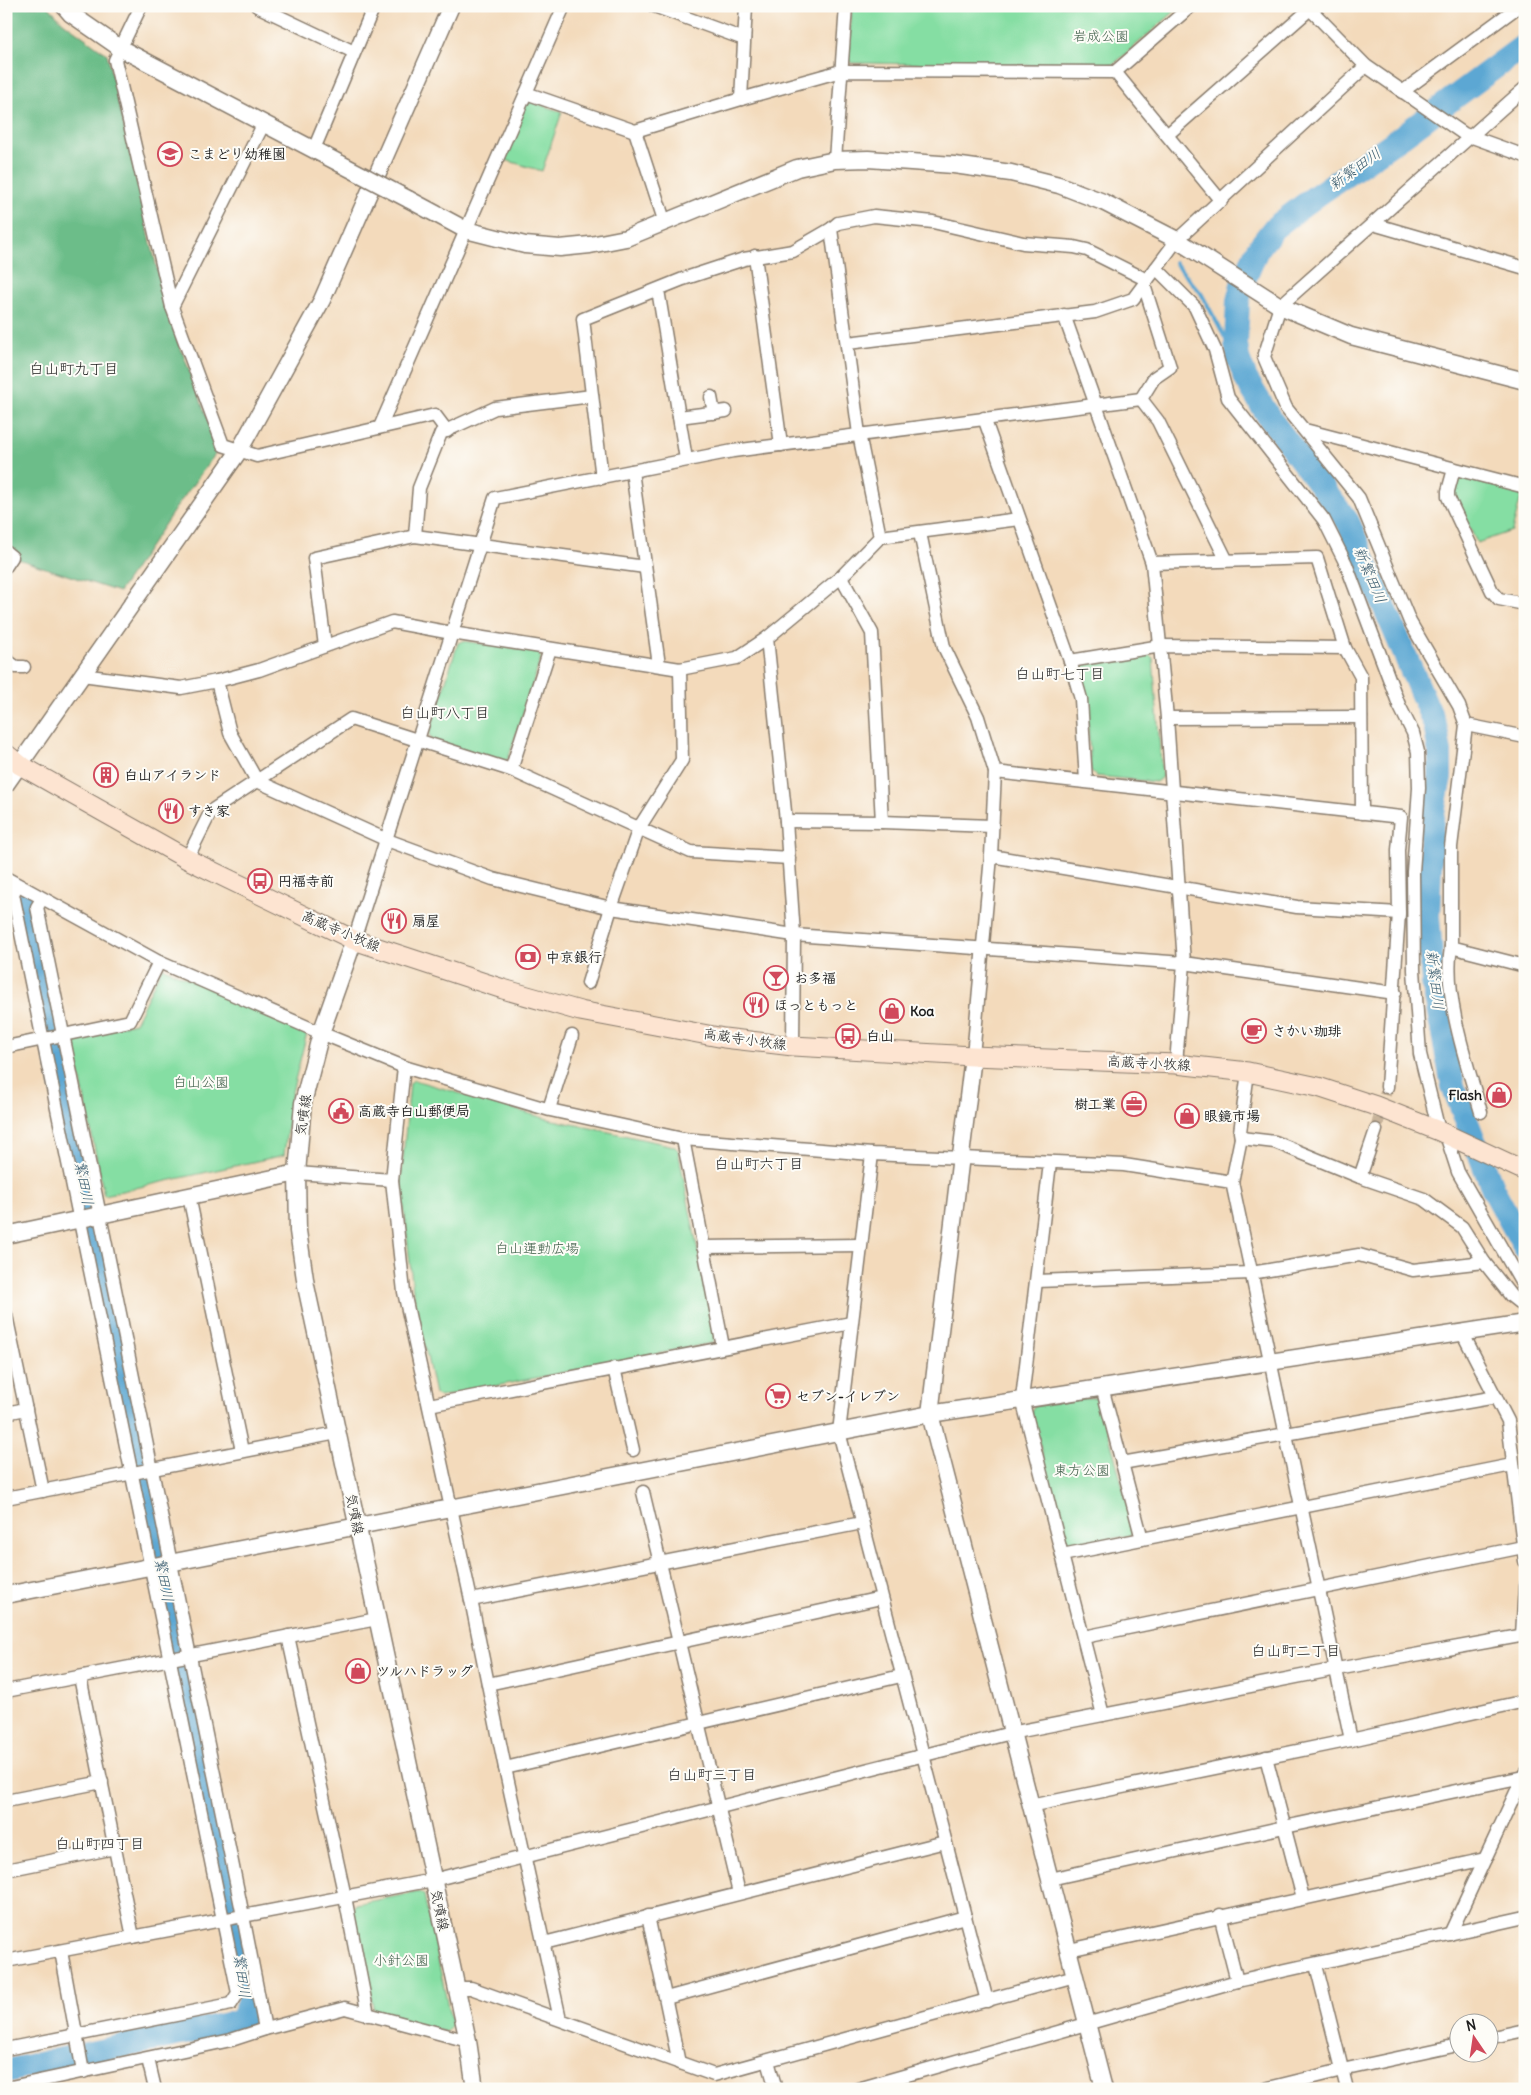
<svg xmlns="http://www.w3.org/2000/svg" width="1531" height="2095" font-family="Delius,'Klee One',sans-serif">
<rect width="100%" height="100%" fill="#fdfcf7"/>
<filter id="ink" filterUnits="userSpaceOnUse"><feTurbulence type="fractalNoise" baseFrequency=".02" numOctaves="2"/><feDisplacementMap in="SourceGraphic" scale="10" xChannelSelector="R" yChannelSelector="G"/><feConvolveMatrix kernelMatrix="1 2 1 2 8 2 1 2 1" color-interpolation-filters="sRGB"/></filter>
<filter id="wash" filterUnits="userSpaceOnUse"><feTurbulence type="fractalNoise" baseFrequency=".0096" numOctaves="4" result="noise"/><feDisplacementMap in="SourceGraphic" scale="20" xChannelSelector="R" yChannelSelector="G"/><feGaussianBlur stdDeviation="1.12" result="paint"/><feColorMatrix in="noise" values="0 0 0 0 0 0 0 0 0 0 0 0 0 0 0 0 0 1.4 0 .05"/><feComposite in="paint" operator="in"/></filter>
<g filter="url(#wash)">
<rect width="100%" height="100%" fill="#f3dabb"/>
<g fill="#85dea3" stroke="#507d60">
<polygon points="852,6 1181,6 1114,64 1107,66 851,63 848,59"/>
<polygon points="532,102 562,112 542,171 502,159 526,104"/>
<polygon points="1462,477 1522,493 1512,531 1477,543 1455,497 1454,491 1457,480"/>
<polygon points="463,641 538,652 541,658 508,759 502,762 432,740 429,734 458,643"/>
<polygon points="1148,654 1153,658 1162,777 1156,782 1096,776 1091,772 1086,694 1078,670 1081,664"/>
<polygon points="162,967 307,1033 291,1096 284,1155 104,1195 72,1037 135,1023"/>
<polygon points="414,1080 544,1118 674,1146 678,1150 715,1338 712,1343 440,1397 435,1394 413,1291 401,1180 410,1083"/>
<polygon points="1095,1397 1100,1401 1134,1530 1131,1535 1070,1547 1065,1544 1031,1411 1034,1406"/>
<polygon points="419,1892 424,1895 452,2025 445,2032 374,2011 352,1909 356,1904"/>
</g>
<polygon fill="#6cbd89" stroke="#446c52" points="6,6 48,6 63,22 107,54 167,312 219,449 175,509 119,592 18,559 16,553 6,545 6,345 10,337 6,325"/>
<g fill="none" stroke-linecap="round" stroke-linejoin="round">
<polyline stroke="#5ba7d3" stroke-width="4" points="1175,263 1201,293 1230,347 1238,358"/>
<g stroke="#5ba7d3" stroke-width="24">
<polyline points="1525,45 1401,137 1316,196 1274,228 1257,250 1242,285 1238,301 1236,343 1238,358 1246,379 1270,419 1348,522 1435,725 1440,752 1440,777 1432,818 1428,916 1433,982 1453,1086 1493,1189 1525,1248"/>
<polyline points="6,2071 241,2021 249,2000 54,1045 27,902"/>
</g>
</g>
</g>
<g filter="url(#ink)">
<g fill="none" stroke-linecap="round" stroke-linejoin="round">
<polyline stroke="#c8b49b" stroke-width="12" stroke-dasharray="12 6" stroke-linecap="butt" points="1376,1130 1387,1087"/>
<defs>
<g id="minor">
<polyline points="141,6 115,60 172,307 223,445 257,456 435,415 447,431"/>
<polyline points="257,6 354,52"/>
<polyline points="654,6 744,39"/>
<polyline points="1307,6 1366,66 1464,134 1525,156"/>
<polyline points="1115,72 1191,6"/>
<polyline points="1402,92 1519,6"/>
<polyline points="526,93 635,131 741,99 841,71 1115,72 1221,201"/>
<polyline points="741,99 746,6"/>
<polyline points="635,131 665,223"/>
<polyline points="1167,135 1310,9"/>
<polyline points="314,149 374,6"/>
<polyline points="835,160 846,6"/>
<polyline points="1373,224 1525,268"/>
<polyline points="831,229 859,434 880,537"/>
<polyline points="755,256 781,445"/>
<polyline points="1156,268 1195,307 1215,350 1228,398 1324,520 1346,564 1399,705 1413,733 1418,752 1419,788 1413,872 1414,970 1420,1054 1439,1131"/>
<polyline points="658,290 686,459"/>
<polyline points="172,307 264,123"/>
<polyline points="1064,315 1152,563 1167,718 1184,963 1176,1064"/>
<polyline points="848,343 1095,312 1133,299 1177,240 1366,66"/>
<polyline points="711,397 714,413"/>
<polyline points="1141,399 1154,378 1170,367 1144,285"/>
<polyline points="679,417 726,411"/>
<polyline points="984,418 1070,661 1081,699 1086,781"/>
<polyline points="380,427 564,6"/>
<polyline points="1305,430 1525,487"/>
<polyline points="1454,469 1448,491 1448,497 1492,591 1499,599 1525,604"/>
<polyline points="632,471 659,665"/>
<polyline points="602,478 583,319 683,279 744,259 793,251 831,229 838,223 874,216 933,222 1023,243 1074,247 1087,250 1147,280"/>
<polyline points="920,533 944,647 978,717 995,772 991,856 973,1056"/>
<polyline points="415,536 419,488 441,433 495,408 592,396"/>
<polyline points="6,552 12,557 6,566"/>
<polyline points="1152,563 1317,558 1345,648 1361,677 1362,813"/>
<polyline points="841,577 872,633 882,822"/>
<polyline points="767,638 786,821 794,935 793,1046"/>
<polyline points="325,646 314,558 415,536 645,567"/>
<polyline points="6,660 16,667 24,667"/>
<polyline points="1070,661 1161,646 1345,648"/>
<polyline points="82,675 181,688 217,681 259,670 392,622 452,633 680,669 737,658 767,638 841,577 880,537 1019,519"/>
<polyline points="217,681 230,733 257,781 387,840 493,879 611,908 794,935 1184,963 1395,993"/>
<polyline points="1167,718 1361,717"/>
<polyline points="1466,725 1525,737"/>
<polyline points="511,770 550,649"/>
<polyline points="995,772 1401,817 1398,850 1399,913 1387,1087"/>
<polyline points="786,821 882,822 992,826"/>
<polyline points="991,856 1297,907 1399,913"/>
<polyline points="187,859 211,811 351,719 511,770 691,852 789,858"/>
<polyline points="6,878 159,962 321,1033 404,1067 550,1110 683,1139 872,1154 1124,1165 1232,1182"/>
<polyline points="42,899 37,907 243,1916 265,2029"/>
<polyline points="354,940 495,498 733,451 1141,399 1158,421 1226,559"/>
<polyline points="1451,947 1525,966"/>
<polyline points="588,983 611,908 639,828 682,760 680,669"/>
<polyline points="6,1047 130,1021 159,962"/>
<polyline points="404,1067 392,1180 404,1292 471,1600 505,1768 560,2019"/>
<polyline points="1248,1072 1240,1132 1241,1138 1232,1182 1351,1740"/>
<polyline points="549,1109 572,1036"/>
<path d="M1481,1112C1467,1064 1443,996 1451,947V847L1466,725L1459,706L1410,622L1359,498L1286,408L1264,357L1280,306L1525,88"/>
<polyline points="1446,1135 1458,1172 1525,1289"/>
<polyline points="1241,1138 1275,1142 1360,1177 1424,1199 1462,1227 1484,1262 1511,1296 1525,1307"/>
<polyline points="683,1139 723,1347"/>
<polyline points="872,1154 839,1432 987,2001"/>
<polyline points="1050,1163 1022,1399 1103,1715"/>
<polyline points="297,1173 392,1180"/>
<polyline points="1360,1177 1376,1130"/>
<polyline points="189,1196 242,1451"/>
<polyline points="703,1247 860,1245"/>
<polyline points="1037,1281 1251,1273 1359,1255 1413,1270 1484,1262"/>
<polyline points="6,1315 43,1491"/>
<polyline points="1463,1334 1508,1421 1525,1561"/>
<polyline points="614,1368 633,1450"/>
<polyline points="1102,1387 1142,1539"/>
<polyline points="429,1405 851,1323"/>
<polyline points="6,1413 26,1409"/>
<polyline points="1122,1463 1496,1397"/>
<polyline points="643,1492 739,1893"/>
<polyline points="6,1498 337,1433"/>
<polyline points="1062,1555 1512,1465"/>
<polyline points="471,1600 862,1523"/>
<polyline points="1522,1635 1525,1586"/>
<polyline points="288,1636 345,1897 368,2015"/>
<polyline points="1084,1637 1523,1547"/>
<polyline points="80,1677 133,1937"/>
<polyline points="488,1684 881,1598"/>
<polyline points="6,1691 377,1619"/>
<polyline points="1266,1757 1303,1898"/>
<polyline points="505,1768 901,1676"/>
<polyline points="6,1801 102,1782"/>
<polyline points="1030,1806 1351,1740 1525,1701"/>
<polyline points="6,1870 115,1848"/>
<polyline points="1050,1879 1284,1827 1523,1777"/>
<polyline points="1220,1915 1237,1981"/>
<polyline points="648,1916 679,2063"/>
<polyline points="1450,1934 1525,1773"/>
<polyline points="544,1943 945,1842"/>
<polyline points="1069,1950 1485,1859"/>
<polyline points="61,1951 83,2072"/>
<polyline points="6,1961 433,1880 1011,1733 1337,1669 1525,1635"/>
<polyline points="1316,1965 1347,2089"/>
<polyline points="456,1988 471,1988 714,2075 1075,1976"/>
<polyline points="666,1998 965,1917"/>
<polyline points="1488,2038 1525,2030"/>
<polyline points="6,2049 231,2004 238,1993 13,894 17,885"/>
<polyline points="148,2059 155,2089"/>
<polyline points="768,2061 776,2089"/>
<polyline points="6,2088 231,2040 265,2029 345,2008 468,2041"/>
<polyline points="858,2089 1237,1981 1525,1917"/>
<polyline points="1265,2089 1342,2070 1458,2045"/>
</g>
<g id="tertiary">
<polyline points="64,6 71,14 120,48 341,164"/>
<polyline points="408,199 466,230 525,245 560,248 590,245 626,238 797,168 835,160 868,159 954,165 1011,173 1059,185 1103,202 1177,240 1280,306 1351,336 1525,381"/>
<polyline points="6,784 239,451 322,300 451,6"/>
<polyline points="354,940 321,1033 303,1103 297,1173 298,1231 306,1286 468,2041 475,2089"/>
<polyline points="973,1056 930,1414 1104,2089"/>
<polyline points="6,1235 297,1173"/>
<polyline points="6,1595 930,1414 1525,1323"/>
</g>
<polyline id="secondary" points="6,754 20,765 187,859 354,940 503,989 580,1011 724,1038 793,1046 973,1056 1176,1064 1248,1072 1318,1087 1376,1106 1439,1131 1525,1171"/>
</defs>
<use href="#minor" stroke="#887b6c" stroke-width="15"/>
<use href="#tertiary" stroke="#887b6c" stroke-width="19"/>
<use href="#secondary" stroke="#887b6c" stroke-width="21"/>
<use href="#minor" stroke="#fff" stroke-width="12"/>
<use href="#tertiary" stroke="#fff" stroke-width="16"/>
<use href="#secondary" stroke="#fde4d1" stroke-width="19"/>
<defs>
<polyline id="tertiary-bridge" points="341,164 408,199"/>
</defs>
<use href="#tertiary-bridge" stroke="#887b6c" stroke-width="19" stroke-linecap="butt"/>
<use href="#tertiary-bridge" stroke="#fff" stroke-width="16"/>
</g>
</g>
<defs>
<symbol id="school-ring" viewBox="-11 -11 22 22"><circle r="9.5" fill="#fdfcf7" stroke="#d1495b" stroke-width="1.5"/><path d="M0-5L7-2L0 1L-7-2ZM-4 1L0 2.5L4 1V4Q0 6-4 4Z" fill="#d1495b"/></symbol>
<symbol id="building-ring" viewBox="-11 -11 22 22"><circle r="9.5" fill="#fdfcf7" stroke="#d1495b" stroke-width="1.5"/><path d="M-4-6H4V6H1V3H-1V6H-4ZM-2.5-4.3h1.7v1.8h-1.7ZM.8-4.3h1.7v1.8H.8ZM-2.5-1h1.7V.8h-1.7ZM.8-1h1.7V.8H.8Z" fill="#d1495b"/></symbol>
<symbol id="restaurant-ring" viewBox="-11 -11 22 22"><circle r="9.5" fill="#fdfcf7" stroke="#d1495b" stroke-width="1.5"/><path d="M-5-6h1v4h1v-4h1v4h1v-4h1v5L-1.5 .5V6h-2V.5L-5-1ZM5-6V6H3V1.5H1.5Q1.5-4 5-6Z" fill="#d1495b"/></symbol>
<symbol id="bus-ring" viewBox="-11 -11 22 22"><circle r="9.5" fill="#fdfcf7" stroke="#d1495b" stroke-width="1.5"/><path d="M-5-6H5V4H4V6H2V4H-2V6H-4V4H-5ZM-3.5-4V0h7V-4ZM-3.5 1.2v1.5H-2V1.2ZM2 1.2v1.5H3.5V1.2Z" fill="#d1495b"/></symbol>
<symbol id="bank-ring" viewBox="-11 -11 22 22"><circle r="9.5" fill="#fdfcf7" stroke="#d1495b" stroke-width="1.5"/><path d="M-6-4H6V4H-6ZM0-2.3a2.3 2.3 0 1 0 0 4.6a2.3 2.3 0 1 0 0-4.6Z" fill="#d1495b"/></symbol>
<symbol id="bar-ring" viewBox="-11 -11 22 22"><circle r="9.5" fill="#fdfcf7" stroke="#d1495b" stroke-width="1.5"/><path d="M-6-5H6L.8 .8V4.5H3.5V6h-7V4.5H-.8V.8Z" fill="#d1495b"/></symbol>
<symbol id="shop-ring" viewBox="-11 -11 22 22"><circle r="9.5" fill="#fdfcf7" stroke="#d1495b" stroke-width="1.5"/><path d="M-5-2.5h2.3a2.7 3.5 0 0 1 5.4 0H5L5.5 6h-11ZM-1.5-2.5h3a1.5 2.3 0 0 0-3 0Z" fill="#d1495b"/></symbol>
<symbol id="cafe-ring" viewBox="-11 -11 22 22"><circle r="9.5" fill="#fdfcf7" stroke="#d1495b" stroke-width="1.5"/><path d="M-5.5-4.5H6V0H3Q3 3.5 0 3.5H-2.5Q-5.5 3.5-5.5 0ZM3-3.2v2h1.7v-2ZM-6 4.5H4V6H-6Z" fill="#d1495b"/></symbol>
<symbol id="office-ring" viewBox="-11 -11 22 22"><circle r="9.5" fill="#fdfcf7" stroke="#d1495b" stroke-width="1.5"/><path d="M-6-3h4V-5.5h4V-3h4V5H-6ZM-1-4.5V-3h2v-1.5ZM-6 0V1H6V0Z" fill="#d1495b"/></symbol>
<symbol id="civic-ring" viewBox="-11 -11 22 22"><circle r="9.5" fill="#fdfcf7" stroke="#d1495b" stroke-width="1.5"/><path d="M-.6-6.5H3V-4.5H.6V-3L4-1V1h2V6H-6V1h2V-1L-.6-3ZM-1.2 2.5V6h2.4V2.5Z" fill="#d1495b"/></symbol>
<symbol id="supermarket-ring" viewBox="-11 -11 22 22"><circle r="9.5" fill="#fdfcf7" stroke="#d1495b" stroke-width="1.5"/><path d="M-6-5.5h2.5l.6 2H6L4.5 2H-2.5L-4.4-4H-6ZM-1.5 3.2a1.3 1.3 0 1 0 .1 0ZM3 3.2a1.3 1.3 0 1 0 .1 0Z" fill="#d1495b"/></symbol>
</defs>
<g fill-rule="evenodd">
<use href="#school-ring" x="156" y="140" width="28" height="28"/>
<use href="#building-ring" x="92" y="761" width="28" height="28"/>
<use href="#restaurant-ring" x="157" y="797" width="28" height="28"/>
<use href="#bus-ring" x="246" y="867" width="28" height="28"/>
<use href="#restaurant-ring" x="380" y="907" width="28" height="28"/>
<use href="#bank-ring" x="514" y="943" width="28" height="28"/>
<use href="#bar-ring" x="762" y="964" width="28" height="28"/>
<use href="#restaurant-ring" x="742" y="991" width="28" height="28"/>
<use href="#shop-ring" x="878" y="997" width="28" height="28"/>
<use href="#cafe-ring" x="1240" y="1017" width="28" height="28"/>
<use href="#bus-ring" x="834" y="1022" width="28" height="28"/>
<use href="#shop-ring" x="1485" y="1081" width="28" height="28"/>
<use href="#office-ring" x="1120" y="1090" width="28" height="28"/>
<use href="#civic-ring" x="327" y="1097" width="28" height="28"/>
<use href="#shop-ring" x="1173" y="1102" width="28" height="28"/>
<use href="#supermarket-ring" x="764" y="1382" width="28" height="28"/>
<use href="#shop-ring" x="344" y="1657" width="28" height="28"/>
</g>
<g text-anchor="middle" stroke-width="4" stroke-linejoin="round" paint-order="stroke">
<g font-size="14" fill="#41604b" stroke="#fdfcf7">
<text x="1101" y="41">岩成公園</text>
<text x="201" y="1087">白山公園</text>
<text x="537" y="1253">白山運動広場</text>
<text x="1082" y="1475">東方公園</text>
<text x="401" y="1965">小針公園</text>
</g>
<g font-size="14" font-weight="bold" fill="#1c1c1c" stroke="#fdfcf7" text-anchor="start">
<text x="188" y="159">こまどり幼稚園</text>
<text x="124" y="780">白山アイランド</text>
<text x="188" y="816">すき家</text>
<text x="278" y="886">円福寺前</text>
<text x="412" y="926">扇屋</text>
<text x="546" y="962">中京銀行</text>
<text x="794" y="983">お多福</text>
<text x="774" y="1010">ほっともっと</text>
<text x="910" y="1016">Koa</text>
<text x="1272" y="1036">さかい珈琲</text>
<text x="866" y="1041">白山</text>
<text x="1482" y="1100" text-anchor="end">Flash</text>
<text x="1116" y="1109" text-anchor="end">樹工業</text>
<text x="358" y="1116">高蔵寺白山郵便局</text>
<text x="1204" y="1121">眼鏡市場</text>
<text x="796" y="1401">セブン-イレブン</text>
<text x="376" y="1676">ツルハドラッグ</text>
</g>
<g font-size="14" fill="#1c1c1c" stroke="#fdfcf7">
<text transform="translate(341 931) rotate(23)" y="5">高蔵寺小牧線</text>
<text transform="translate(745 1039) rotate(8)" y="5">高蔵寺小牧線</text>
<text transform="translate(1149 1063) rotate(3)" y="5">高蔵寺小牧線</text>
<text transform="translate(303 1115) rotate(-82)" y="5">気噴線</text>
<text transform="translate(355 1514) rotate(78)" y="5">気噴線</text>
<text transform="translate(440 1910) rotate(78)" y="5">気噴線</text>
</g>
<g font-size="15" font-style="italic" fill="#385b6e" stroke="#fdfcf7">
<text transform="translate(1355 169) rotate(-36)" y="5">新繁田川</text>
<text transform="translate(1370 575) rotate(67)" y="5">新繁田川</text>
<text transform="translate(1435 980) rotate(83)" y="5">新繁田川</text>
<text transform="translate(84 1183) rotate(79)" y="5">繁田川</text>
<text transform="translate(164 1580) rotate(79)" y="5">繁田川</text>
<text transform="translate(242 1976) rotate(82)" y="5">繁田川</text>
</g>
<g font-size="15" fill="#1c1c1c" stroke="#fdfcf7">
<text x="74" y="374">白山町九丁目</text>
<text x="1060" y="679">白山町七丁目</text>
<text x="445" y="718">白山町八丁目</text>
<text x="759" y="1169">白山町六丁目</text>
<text x="1296" y="1656">白山町二丁目</text>
<text x="712" y="1780">白山町三丁目</text>
<text x="100" y="1849">白山町四丁目</text>
</g>
</g>
<rect width="1531" height="2095" fill="none" stroke="#fdfcf7" stroke-width="25"/>
<g transform="translate(1474 2038) rotate(347)"><circle r="24" fill="#fdfcf7" stroke="#a3a29f"/>
<path d="M0-4L9 19L0 12L-9 19Z" fill="#d1495b"/>
<text y="-8" font-size="14" font-weight="bold" text-anchor="middle" fill="#1c1c1c">N</text>
</g>
</svg>
